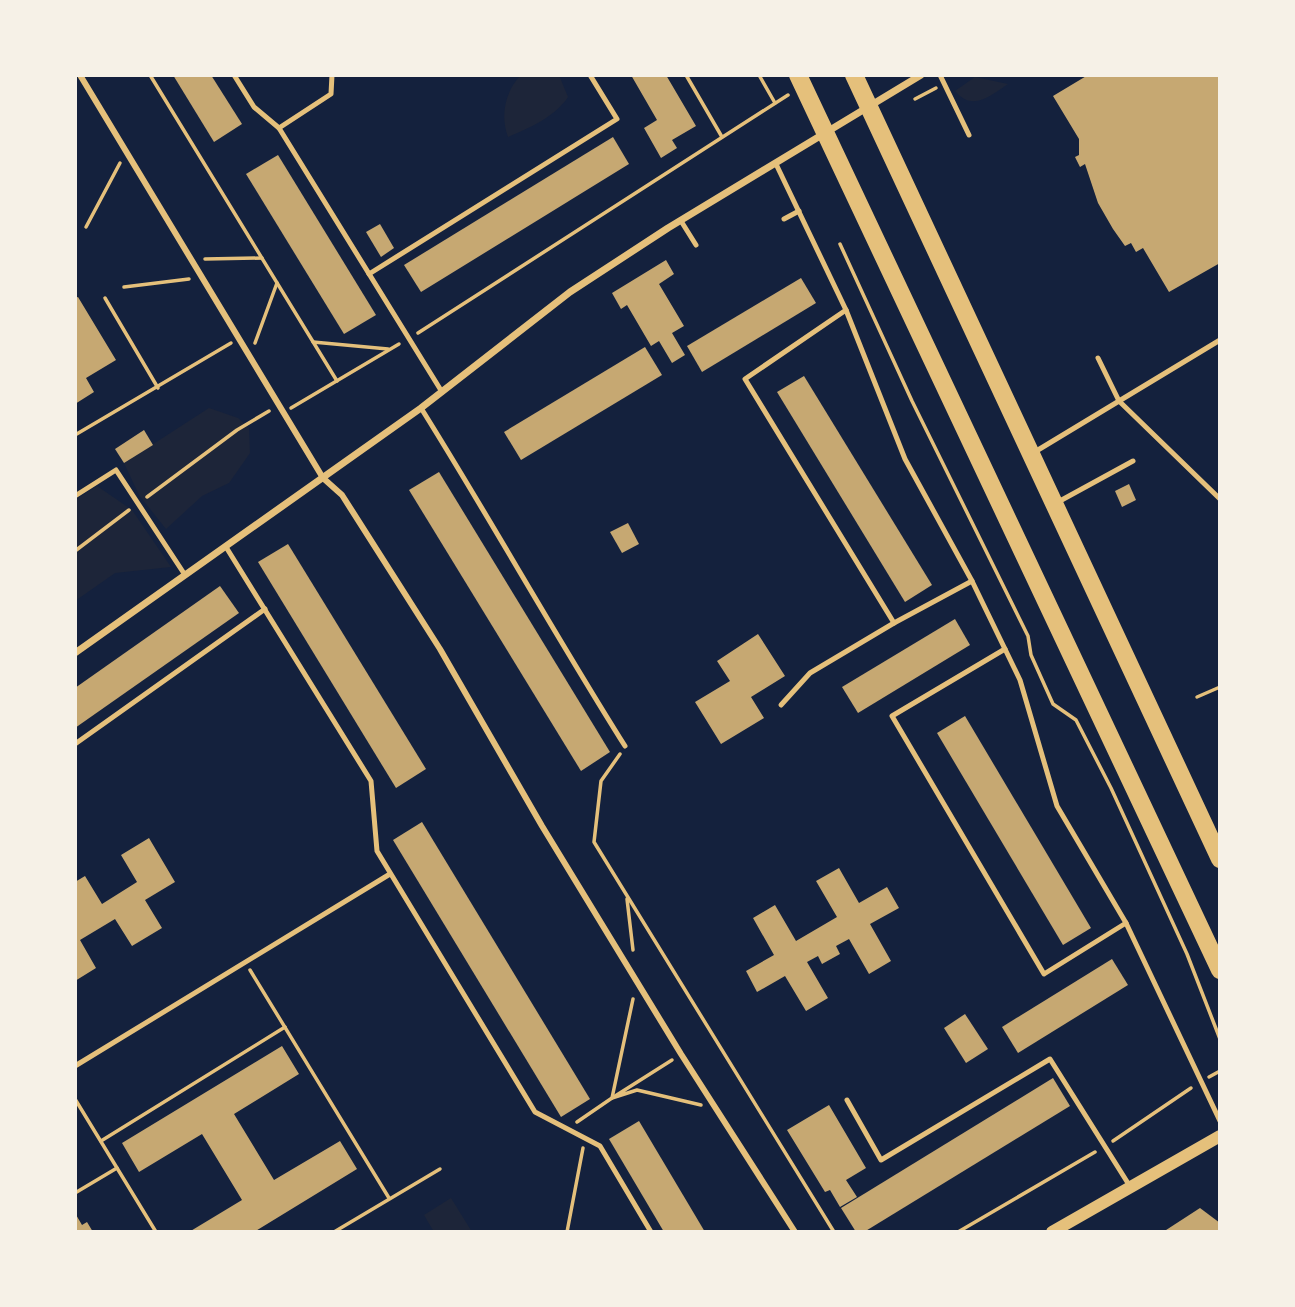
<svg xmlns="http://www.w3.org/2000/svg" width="1295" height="1307" font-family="'Alegreya Sans',sans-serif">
<rect width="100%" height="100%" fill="#14213d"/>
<g fill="#1d2539">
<path d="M521,75H559L568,97C555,117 529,128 508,137C500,116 505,91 521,75Z"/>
<path d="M975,77L1008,84C990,96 973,112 955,91Z"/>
<polygon points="209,408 238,418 249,428 250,453 229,483 202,496 166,529 139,495 124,463"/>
<polygon points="97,486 132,510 171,567 115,573 75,601 75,500"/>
<polygon points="451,1198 472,1232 434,1232 424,1215"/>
</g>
<g fill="#c6a872">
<polygon points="173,75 211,75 242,124 214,142"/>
<polygon points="631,75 666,75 696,126 672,140 677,148 661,158 644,128 657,120"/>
<polygon points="1088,75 1220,75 1220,263 1169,292 1143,248 1136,252 1131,243 1125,246 1113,229 1098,203 1085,164 1080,167 1075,157 1079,155 1079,139 1053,96"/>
<polygon points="613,137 629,164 421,292 404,265"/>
<polygon points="278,155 376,315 344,334 246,174"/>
<polygon points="380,224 394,248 381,257 366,232"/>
<polygon points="666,260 674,274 659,284 684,326 672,333 685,355 672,363 659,341 651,346 627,305 621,309 612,293"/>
<polygon points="801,278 816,303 702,372 687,346"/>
<polygon points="78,297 116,360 86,378 94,392 75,404 75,298"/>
<polygon points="645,347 662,375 521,460 504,432"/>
<polygon points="804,376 932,585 905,602 777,392"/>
<polygon points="144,430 153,445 124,463 115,449"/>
<polygon points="439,472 610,752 581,771 409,490"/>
<polygon points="1129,484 1136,500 1122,507 1115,491"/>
<polygon points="628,523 639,544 622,553 610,532"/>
<polygon points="288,544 426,769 396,788 258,562"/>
<polygon points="220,586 239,613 75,728 75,688"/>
<polygon points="955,619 970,645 858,713 842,687"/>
<polygon points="758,634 785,676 751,697 764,718 721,744 695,702 730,681 717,661"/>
<polygon points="965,716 1091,928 1063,945 937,733"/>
<polygon points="422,822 590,1099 561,1117 393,840"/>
<polygon points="149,838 175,882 145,900 162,928 132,946 115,919 80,940 96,968 75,981 75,882 85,876 102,904 137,882 121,855"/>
<polygon points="839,868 859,903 887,887 899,908 870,924 891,961 869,974 849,939 836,946 840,954 822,964 818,956 807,962 828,998 806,1011 785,976 757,992 746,971 774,955 753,918 775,905 796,941 837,917 816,881"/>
<polygon points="1112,959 1128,985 1018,1053 1002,1027"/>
<polygon points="965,1014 988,1049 966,1063 944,1028"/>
<polygon points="282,1046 299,1074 234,1114 274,1180 340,1141 357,1169 254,1232 189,1232 242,1200 202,1134 139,1172 122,1143"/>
<polygon points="1053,1078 1070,1106 864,1232 856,1232 841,1208"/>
<polygon points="829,1105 866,1168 846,1180 857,1197 840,1207 830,1190 825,1192 787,1130"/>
<polygon points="639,1121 705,1232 664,1232 609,1139"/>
<polygon points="1200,1208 1220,1223 1220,1232 1163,1232"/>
<polygon points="75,1213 82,1225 87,1222 93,1232 75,1232"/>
</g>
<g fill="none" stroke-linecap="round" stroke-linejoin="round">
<g stroke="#e5c07b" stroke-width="3.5">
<polyline points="150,75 337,381"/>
<polyline points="686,75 722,137"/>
<polyline points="759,75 775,103"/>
<polyline points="915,99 936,88"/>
<polyline points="86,227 120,163"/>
<polyline points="840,244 912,401 1028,636 1031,655 1053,704 1076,720 1111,788 1187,954 1220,1039"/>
<polyline points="205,259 262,258"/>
<polyline points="124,287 189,279"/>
<polyline points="105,298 158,388"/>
<polyline points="418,333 788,95"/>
<polyline points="313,342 388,349"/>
<polyline points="255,343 277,283"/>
<polyline points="291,408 399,344"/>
<polyline points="75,435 231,343"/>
<polyline points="147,497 237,430 269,411"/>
<polyline points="75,551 129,510"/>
<polyline points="1197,697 1220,687"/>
<polyline points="620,754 601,781 594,842 834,1232"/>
<polyline points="627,899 633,950"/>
<polyline points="250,970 389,1198"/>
<polyline points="672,1060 612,1098 637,1090 701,1105"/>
<polyline points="1209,1077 1220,1071"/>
<polyline points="75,1099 156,1232"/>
<polyline points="577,1122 612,1098 633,999"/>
<polyline points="101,1141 285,1027"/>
<polyline points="1113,1141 1191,1088"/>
<polyline points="75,1193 117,1168"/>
<polyline points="334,1232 440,1169"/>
<polyline points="567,1232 583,1148"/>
<polyline points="958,1232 1095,1152"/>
</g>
<g stroke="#e5c07b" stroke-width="5">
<polyline points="234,75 254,107 279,128 442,392"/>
<polyline points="940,75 969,135"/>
<polyline points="279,128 331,94 332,75"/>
<polyline points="776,164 846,310 905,459 972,581 1020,680 1057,806 1126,923 1220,1121"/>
<polyline points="784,219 799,211"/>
<polyline points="681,221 696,245"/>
<polyline points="369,274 617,119 590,75"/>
<polyline points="846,310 745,379 894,623 972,581"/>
<polyline points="1098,358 1119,401 1220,499"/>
<path d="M421,408C491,520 555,635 625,746"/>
<polyline points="1033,453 1220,340"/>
<polyline points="75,496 116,470 185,575"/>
<polyline points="1058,502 1133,461"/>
<polyline points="226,547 371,781 377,851 535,1112 600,1146 651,1232"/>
<polyline points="1005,649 892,716 1044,974 1126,923"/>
<polyline points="781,705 810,673 894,623"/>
<polyline points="75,744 265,609"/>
<polyline points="75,1066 390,874"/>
<polyline points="847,1100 881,1160 1050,1059 1131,1188"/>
</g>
<polyline stroke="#e5c07b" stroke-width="6" points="80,75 323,478 342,495 440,649 542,826 681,1054 795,1232"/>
<polyline stroke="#e5c07b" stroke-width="7" points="75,653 421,408 570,292 668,228 921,75"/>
<polyline stroke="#e5c07b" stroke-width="12" points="1052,1232 1220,1136"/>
<g stroke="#e5c07b" stroke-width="18">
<polyline points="798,75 1220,970"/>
<polyline points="854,75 1220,859"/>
</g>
</g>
<rect width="1295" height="1307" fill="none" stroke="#f6f1e7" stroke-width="154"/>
</svg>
